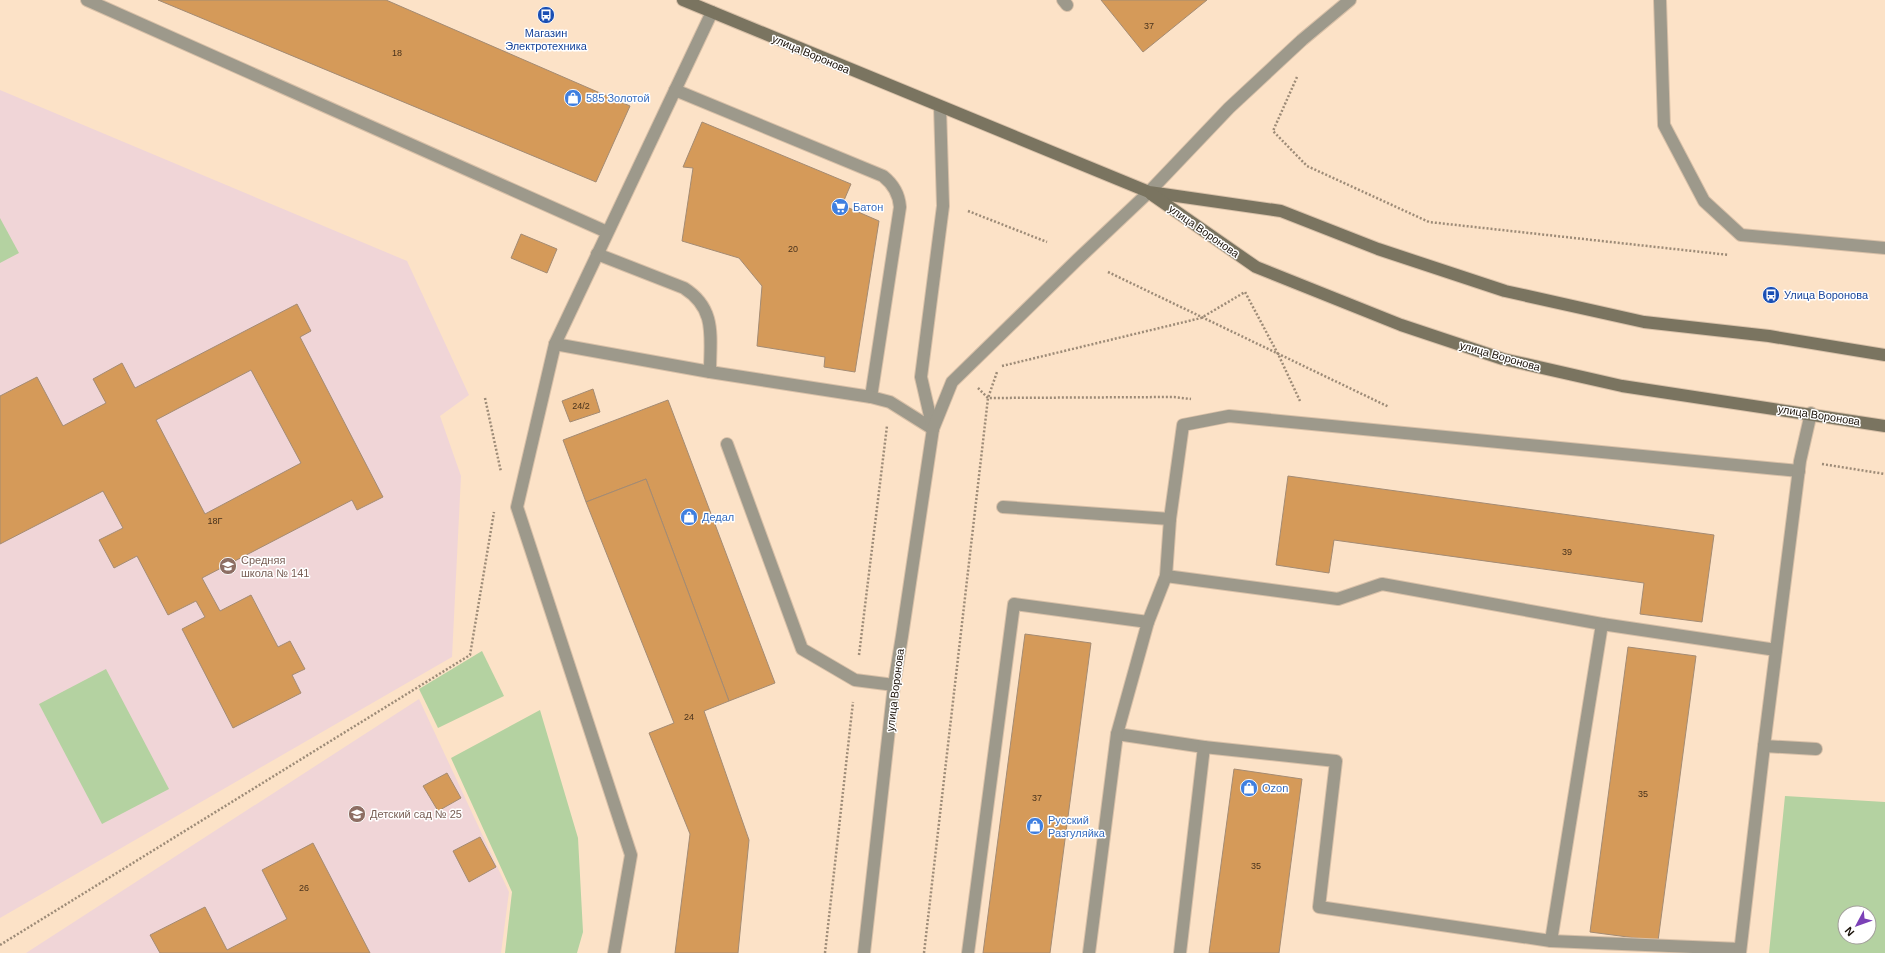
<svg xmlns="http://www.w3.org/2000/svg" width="1885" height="953" font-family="Arial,sans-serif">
<rect width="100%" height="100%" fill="#fce2c7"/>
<g fill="#f0d5d7">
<polygon points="0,90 407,261 469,395 440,416 461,476 452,657 0,918"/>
<polygon points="419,699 509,892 501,953 26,953"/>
</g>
<g fill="#b4d2a1" fill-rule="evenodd">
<polygon points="0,218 19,253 0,263"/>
<polygon points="482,651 504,696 438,728 419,689"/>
<polygon points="106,669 169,789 102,824 39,704"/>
<polygon points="540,710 578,838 583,932 577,953 505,953 512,892 451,758"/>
<path d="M1785,796L1885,802V953H1769ZM1845,913H1869V937H1845Z"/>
</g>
<g fill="#d59a59" stroke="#a48b73" fill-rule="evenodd">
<polygon points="158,0 386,0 630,106 596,182"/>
<polygon points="1101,0 1207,0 1143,52"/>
<polygon points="702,122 851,184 842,205 879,221 855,372 824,367 825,357 757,346 762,286 739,258 682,241 693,168 683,167"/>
<polygon points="521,234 557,249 547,273 511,258"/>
<path d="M297,304L311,331L300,337L383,497L357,510L352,500L202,578L220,611L251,595L278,647L290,641L305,669L292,675L301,693L233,728L182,629L205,617L196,601L168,615L137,556L114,568L99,540L123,528L103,491L0,544V396L37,377L63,426L106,403L93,379L122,363L135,388ZM251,370L301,463L205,514L156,420Z"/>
<polygon points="593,389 600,412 570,422 562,401"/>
<polygon points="668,400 775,683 729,701 646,479 586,502 563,440"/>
<polygon points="1288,476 1714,535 1702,622 1640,614 1644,583 1334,540 1329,573 1276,565"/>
<polygon points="646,479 729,701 704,711 749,840 738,953 675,953 690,834 649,733 674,723 586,502"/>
<polygon points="1025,634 1091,643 1050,953 983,953"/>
<polygon points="1628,647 1696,656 1658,941 1590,932"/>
<polygon points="1234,769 1302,779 1279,953 1209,953"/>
<polygon points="447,773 461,798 438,811 423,786"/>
<polygon points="480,837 496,867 469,882 453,851"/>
<polygon points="313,843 370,953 160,953 150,935 205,907 227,950 287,919 262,870"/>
</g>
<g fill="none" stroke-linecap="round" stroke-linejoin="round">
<defs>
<g id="lane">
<polyline points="87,0 607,232"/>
<polyline points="1063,0 1067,5"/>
<polyline points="1660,0 1664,125 1704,201 1741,235 1885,248"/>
<path d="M675,90L883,176C893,184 899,193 900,207L871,397"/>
<path d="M597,254L684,288C717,309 710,337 710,372"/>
<polyline points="555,344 710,372 871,397 890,402 933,429"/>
<polyline points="727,444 802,649 855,680 894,685"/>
<polyline points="1003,507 1170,519"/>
<polyline points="1166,576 1338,599 1382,584 1602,624 1776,650"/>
<polyline points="1117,734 1204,747"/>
<polyline points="1764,746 1816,749"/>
<polyline points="1551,941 1602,624"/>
<polyline points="614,953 631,855 517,507 555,344 712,12"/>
<polyline points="968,953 1014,604 1148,622"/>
<polyline points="1089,953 1117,734 1148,622 1166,576 1170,519 1183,425 1229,416 1799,471"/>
<polyline points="1180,953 1204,747 1336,761 1319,907 1551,941 1740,949"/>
<polyline points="1740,953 1764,746 1800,461 1811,413"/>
</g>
<g id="street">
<polyline points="933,429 921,377 943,206 940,107"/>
<polyline points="864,953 894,685 902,636 933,429 952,382 1078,259 1149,192 1229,108 1302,40 1350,0"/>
</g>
<g id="secondary">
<polyline points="683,0 1149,192 1281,211 1378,249 1505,291 1644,322 1769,336 1885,355"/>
<polyline points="1151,194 1256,267 1401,325 1503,359 1622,386 1885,426"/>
</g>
</defs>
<use href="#lane" stroke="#d8c0a8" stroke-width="14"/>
<use href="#street" stroke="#d8c0a8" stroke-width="14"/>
<use href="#secondary" stroke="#d8c0a8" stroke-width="14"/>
<g stroke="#9d8b77" stroke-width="2.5" stroke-dasharray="2 2" stroke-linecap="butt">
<polyline points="1297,77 1273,131 1307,166 1429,222 1729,255"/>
<polyline points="968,211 1047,242"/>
<polyline points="1108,272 1389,407"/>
<polyline points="1002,366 1201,318 1245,292 1279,356 1300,401"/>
<polyline points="978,388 988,398 1174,397 1191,399"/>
<polyline points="485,398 501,472"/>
<polyline points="1822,464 1885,474"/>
<polyline points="859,655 887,426"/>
<polyline points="0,945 470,655 494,512"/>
<polyline points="825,953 853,702"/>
<polyline points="924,953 988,398 997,372"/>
</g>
<use href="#lane" stroke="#9d998b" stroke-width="12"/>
<use href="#street" stroke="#9d998b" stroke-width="12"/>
<use href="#secondary" stroke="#7a7460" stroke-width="12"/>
</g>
<defs>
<symbol id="bus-disc" viewBox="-11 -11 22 22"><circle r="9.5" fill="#1a4fb4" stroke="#fff"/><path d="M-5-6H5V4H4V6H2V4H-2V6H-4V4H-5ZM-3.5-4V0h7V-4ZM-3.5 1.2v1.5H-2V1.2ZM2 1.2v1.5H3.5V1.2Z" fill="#fff"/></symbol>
<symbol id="shop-disc" viewBox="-11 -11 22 22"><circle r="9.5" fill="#3f7fe0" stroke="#fff"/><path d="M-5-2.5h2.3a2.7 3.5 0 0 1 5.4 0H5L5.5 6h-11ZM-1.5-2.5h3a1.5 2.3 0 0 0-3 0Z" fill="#fff"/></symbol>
<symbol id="supermarket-disc" viewBox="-11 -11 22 22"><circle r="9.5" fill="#3f7fe0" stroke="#fff"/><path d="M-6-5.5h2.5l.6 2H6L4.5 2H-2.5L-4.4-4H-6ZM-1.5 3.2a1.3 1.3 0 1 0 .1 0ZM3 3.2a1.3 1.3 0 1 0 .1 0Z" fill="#fff"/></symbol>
<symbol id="school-disc" viewBox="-11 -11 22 22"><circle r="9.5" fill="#8d6e63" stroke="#fff"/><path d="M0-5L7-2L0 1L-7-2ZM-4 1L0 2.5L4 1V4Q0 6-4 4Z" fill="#fff"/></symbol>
</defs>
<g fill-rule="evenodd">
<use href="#bus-disc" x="536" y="5" width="20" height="20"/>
<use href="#shop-disc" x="563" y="88" width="20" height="20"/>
<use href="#supermarket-disc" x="830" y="197" width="20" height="20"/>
<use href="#bus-disc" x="1761" y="285" width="20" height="20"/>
<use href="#shop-disc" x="679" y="507" width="20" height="20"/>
<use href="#school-disc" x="218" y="556" width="20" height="20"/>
<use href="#shop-disc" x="1239" y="778" width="20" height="20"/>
<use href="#school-disc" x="347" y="804" width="20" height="20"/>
<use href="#shop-disc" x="1025" y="816" width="20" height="20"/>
</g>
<g text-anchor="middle" stroke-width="3" stroke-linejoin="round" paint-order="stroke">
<g font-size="9" fill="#48321c">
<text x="1149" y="29">37</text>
<text x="397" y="56">18</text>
<text x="793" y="252">20</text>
<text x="581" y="409">24/2</text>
<text x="215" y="524">18Г</text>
<text x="1567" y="555">39</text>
<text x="689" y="720">24</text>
<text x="1643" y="797">35</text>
<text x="1037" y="801">37</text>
<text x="1256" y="869">35</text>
<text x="304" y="891">26</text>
</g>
<g font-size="11" fill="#164399" stroke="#fff">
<text x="546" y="37">Магазин<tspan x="546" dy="13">Электротехника</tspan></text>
<text x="1784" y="299" text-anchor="start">Улица Воронова</text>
</g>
<g font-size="11" fill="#191007" stroke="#fff">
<text transform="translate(811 54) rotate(23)" y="4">улица Воронова</text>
<text transform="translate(1204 231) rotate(35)" y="4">улица Воронова</text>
<text transform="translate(1500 356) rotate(16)" y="4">улица Воронова</text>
<text transform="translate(1819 415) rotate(9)" y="4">улица Воронова</text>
<text transform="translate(895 690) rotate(-83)" y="4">улица Воронова</text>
</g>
<g font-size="11" fill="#366cbe" stroke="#fff" text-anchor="start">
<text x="586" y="102">585 Золотой</text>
<text x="853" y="211">Батон</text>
<text x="702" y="521">Дедал</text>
<text x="1262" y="792">Ozon</text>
<text x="1048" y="824">Русский<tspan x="1048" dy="13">Разгуляйка</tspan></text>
</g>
<g font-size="11" fill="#785e54" stroke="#fff" text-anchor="start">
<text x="241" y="564">Средняя<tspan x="241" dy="13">школа № 141</tspan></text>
<text x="370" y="818">Детский сад № 25</text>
</g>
</g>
<g transform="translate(1857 925) rotate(229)"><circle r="19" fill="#ffffff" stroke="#a39f9c"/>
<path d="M0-3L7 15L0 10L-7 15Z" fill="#7b41b7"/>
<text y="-6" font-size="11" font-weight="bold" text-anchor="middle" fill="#191007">N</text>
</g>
</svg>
